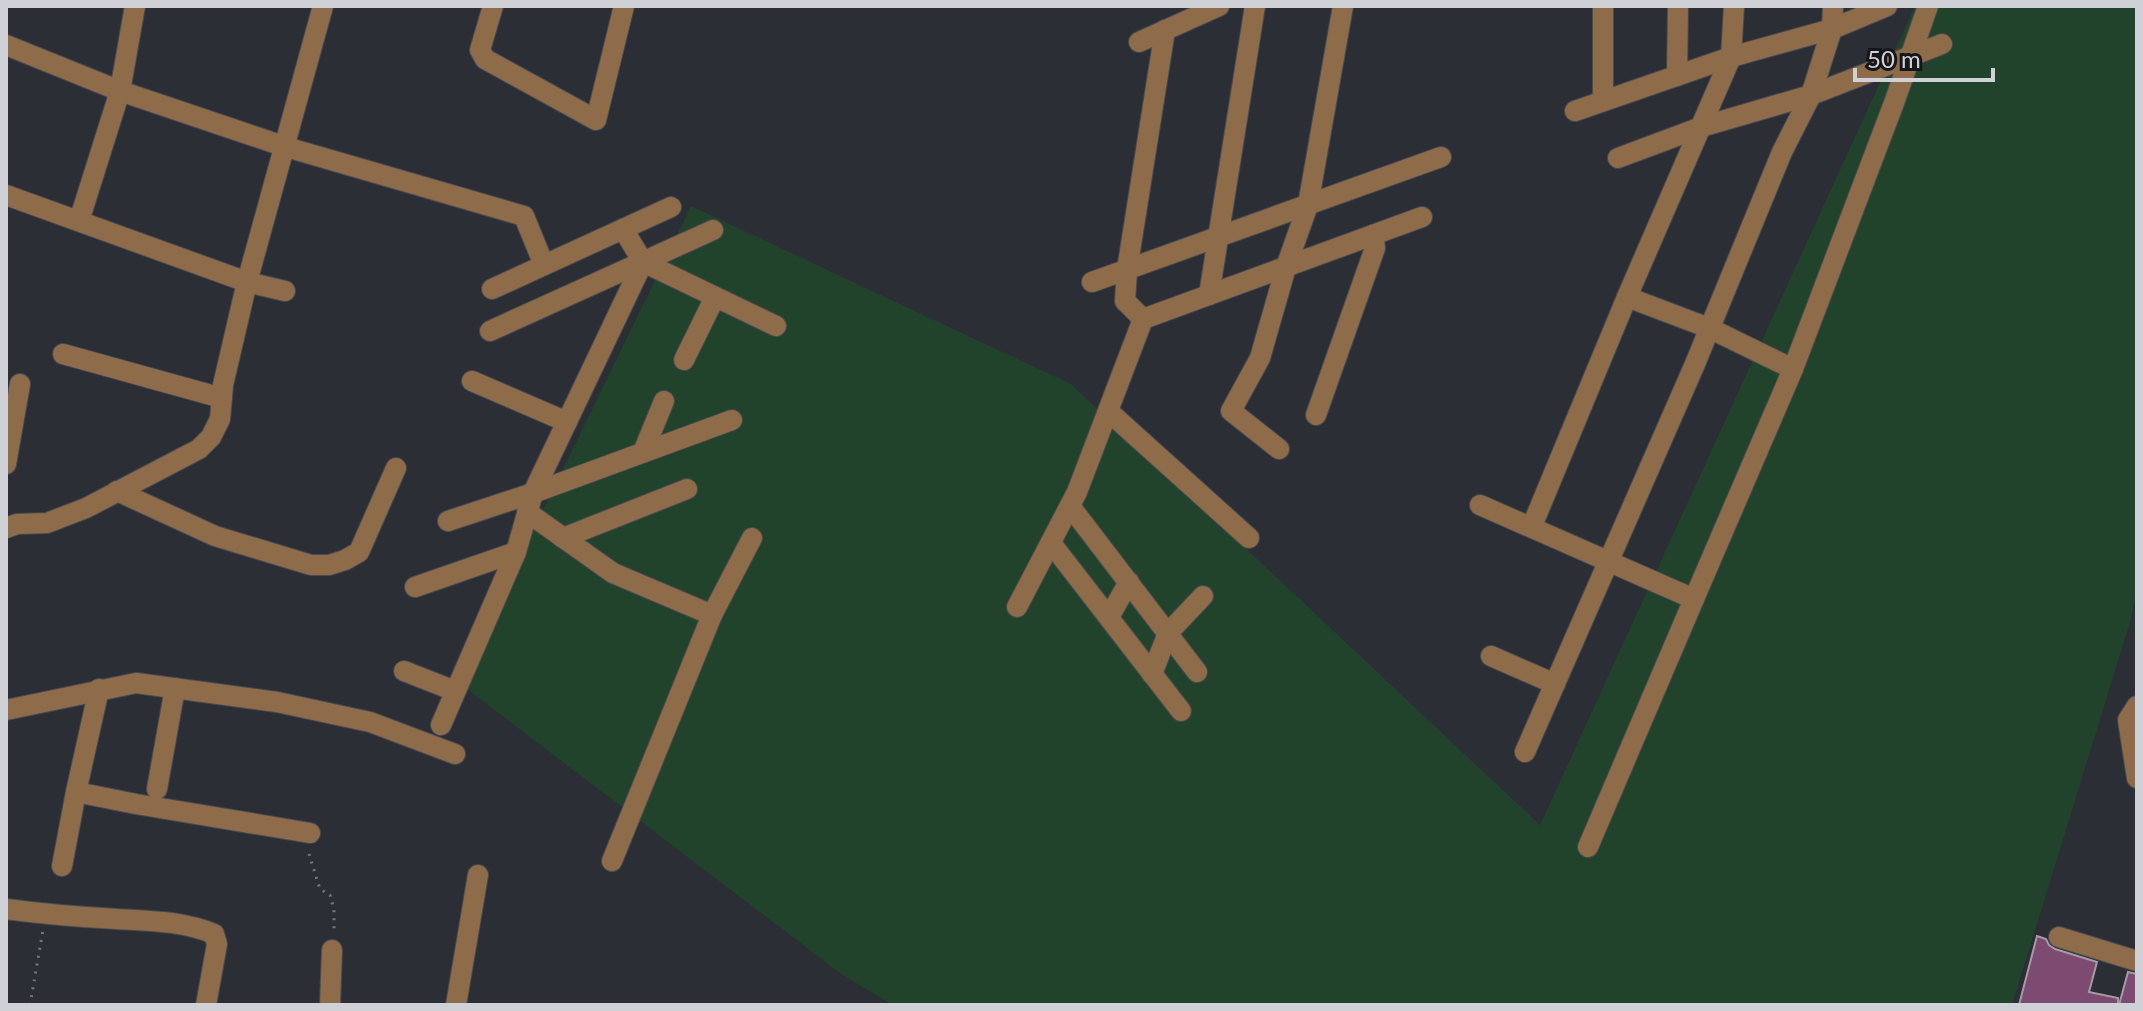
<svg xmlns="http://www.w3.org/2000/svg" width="2143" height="1011" font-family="Lato,sans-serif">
<rect width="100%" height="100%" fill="#2b2e35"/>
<polygon fill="#21422b" points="1915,6 2137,6 2137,588 2131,619 2012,1005 893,1005 841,974 459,683 691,206 1071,384 1540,825"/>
<g fill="#7d4a71" stroke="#a49ba2" stroke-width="2">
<polygon points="2037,936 2046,939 2049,945 2055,949 2097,962 2089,992 2118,998 2118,1005 2019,1005"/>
<polygon points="2128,972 2137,974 2137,1005 2119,1005"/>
</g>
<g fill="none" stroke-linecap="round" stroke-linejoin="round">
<defs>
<g id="minor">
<polyline points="493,6 480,50 485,59 596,120 624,6"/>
<polyline points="1165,30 1127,270 1125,301 1143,319 1422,217"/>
<polyline points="1139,42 1219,6"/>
<polyline points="6,45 120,91 286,147 524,216 544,265"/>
<polyline points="1677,76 1678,6"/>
<polyline points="1603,101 1603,6"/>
<polyline points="1575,111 1731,57 1832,29 1887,6"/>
<polyline points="1618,158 1701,127 1811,95 1942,44"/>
<polyline points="6,195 247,282 285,291"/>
<polyline points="79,221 120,91 135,6"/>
<polyline points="623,229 643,262 776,326"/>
<polyline points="1092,282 1441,157"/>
<polyline points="492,289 671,207"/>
<polyline points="1209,295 1255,6"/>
<polyline points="490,331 713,230"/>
<polyline points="63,354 222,398"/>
<polyline points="684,360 715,297"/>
<polyline points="1793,369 1894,103 1928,6"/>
<polyline points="472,381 567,422"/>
<polyline points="1108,411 1249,538"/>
<polyline points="1316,415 1375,248 1373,235"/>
<polyline points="1279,449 1231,411 1260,358 1286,267 1308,205 1343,6"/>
<polyline points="643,452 664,401"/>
<polyline points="6,464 20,384"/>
<polyline points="117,491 215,536 311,565 329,565 345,560 359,552 396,468"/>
<polyline points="1480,505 1694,599 1793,369 1709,328 1627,297"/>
<polyline points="1070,506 1197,672"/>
<polyline points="527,512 613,573 712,615"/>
<polyline points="448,521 533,493 732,420"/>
<polyline points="1532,526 1627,297 1731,57 1734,6"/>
<polyline points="6,528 17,524 47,523 86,508 199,449 211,437 220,419 223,385 247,282 323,6"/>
<polyline points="563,538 687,489"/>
<polyline points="1051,543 1181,711"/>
<polyline points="415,587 516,552"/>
<polyline points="1017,607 1077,492 1143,319"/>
<polyline points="1109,617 1129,582"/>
<polyline points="1491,656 1555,684"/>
<polyline points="404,671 455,691"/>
<polyline points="1152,674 1168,633 1203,596"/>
<polyline points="2137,706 2128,720 2137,778"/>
<polyline points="6,710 136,683 277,702 370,722 455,754"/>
<polyline points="441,725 516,552 533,493 643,262"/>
<polyline points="1525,752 1695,364 1782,152 1811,95 1832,29 1833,6"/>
<polyline points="157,789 175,688"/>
<polyline points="76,792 136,804 310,833"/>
<polyline points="1588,847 1694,599"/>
<polyline points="612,861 712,615 752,538"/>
<polyline points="62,866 76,792 99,689"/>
<path d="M6,909C43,914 80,917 117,919C150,921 183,921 214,934L217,944L206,1005"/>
<polyline points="2059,937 2137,961"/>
<polyline points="330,1005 332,950"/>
<polyline points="456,1005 478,875"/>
</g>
</defs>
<use href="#minor" stroke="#494b52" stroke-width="22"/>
<g stroke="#74777d" stroke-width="3" stroke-dasharray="2 6" stroke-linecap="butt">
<polyline points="309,854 320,889 330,895 334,910 334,930"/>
<polyline points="30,1005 43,930"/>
</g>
<use href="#minor" stroke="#8e6c49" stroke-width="20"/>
</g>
<rect width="2143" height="1011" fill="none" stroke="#cfd1d6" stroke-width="16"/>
<path d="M1855 68v12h138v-12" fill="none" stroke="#cfd1d6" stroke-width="4"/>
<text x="1867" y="68" font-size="24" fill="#cfd1d6" stroke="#15161a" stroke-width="6" paint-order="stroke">50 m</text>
</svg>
